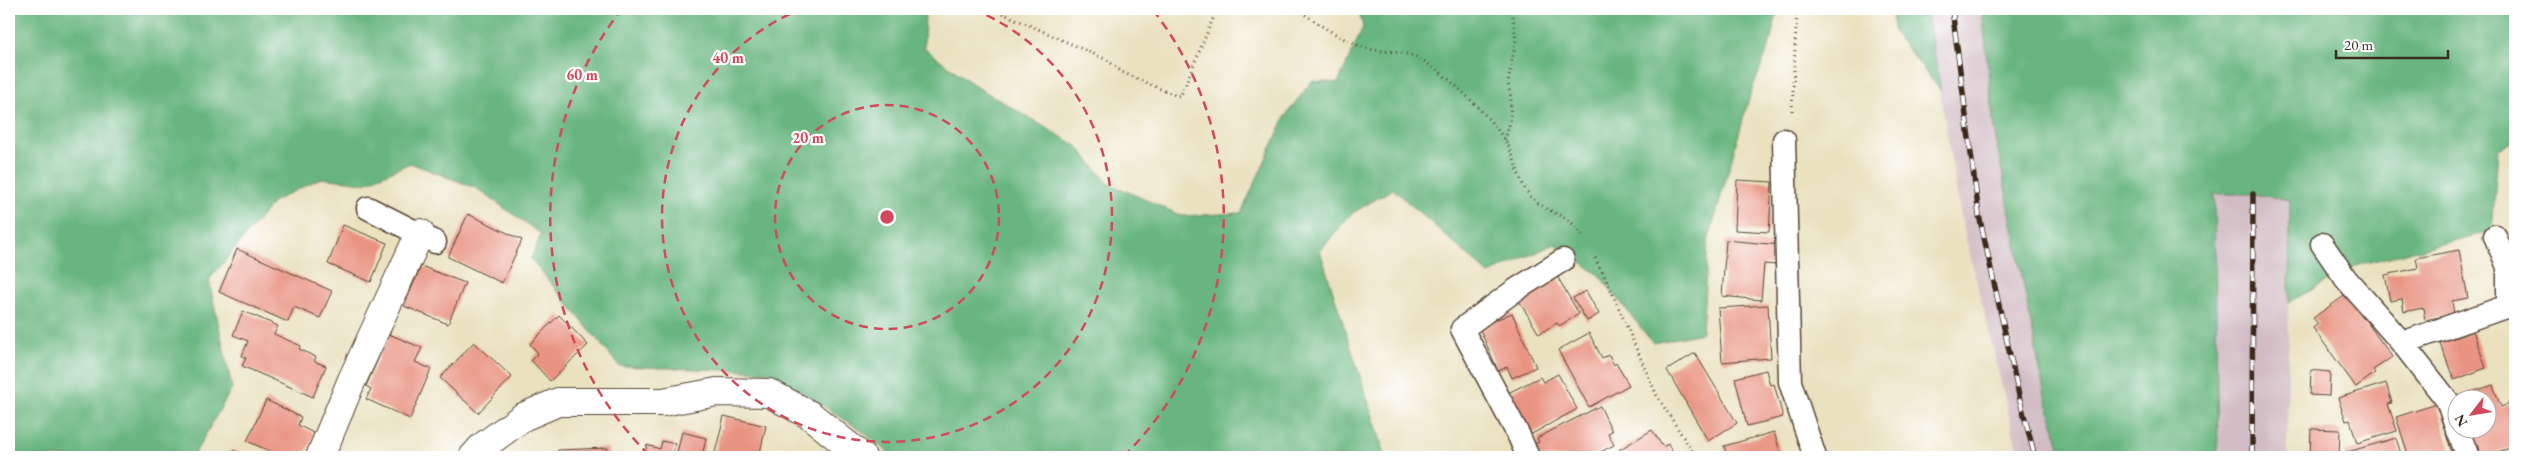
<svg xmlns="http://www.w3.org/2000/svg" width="2524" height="466" font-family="'EB Garamond',serif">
<rect width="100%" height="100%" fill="#fff"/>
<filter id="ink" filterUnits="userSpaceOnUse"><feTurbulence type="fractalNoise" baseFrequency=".02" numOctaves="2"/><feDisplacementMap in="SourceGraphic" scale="10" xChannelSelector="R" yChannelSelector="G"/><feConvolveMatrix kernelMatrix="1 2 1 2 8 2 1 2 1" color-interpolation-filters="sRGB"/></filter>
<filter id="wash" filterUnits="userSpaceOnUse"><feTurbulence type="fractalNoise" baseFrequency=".0096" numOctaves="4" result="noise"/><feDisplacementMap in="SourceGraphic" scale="20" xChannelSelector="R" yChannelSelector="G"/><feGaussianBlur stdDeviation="1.12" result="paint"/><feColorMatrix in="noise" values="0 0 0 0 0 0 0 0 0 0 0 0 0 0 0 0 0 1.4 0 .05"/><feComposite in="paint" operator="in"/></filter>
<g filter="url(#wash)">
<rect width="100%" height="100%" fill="#eae1bf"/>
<g fill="#d2bdc5">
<polygon points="1926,9 1982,9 1994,129 2044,392 2063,457 2019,457 1961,218"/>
<polygon points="2214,193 2253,194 2290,200 2287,457 2218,457"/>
</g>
<g fill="#67b57f" stroke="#51704e">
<polygon points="9,9 925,9 924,48 977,87 1077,146 1108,183 1182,216 1241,213 1286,115 1312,81 1338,83 1363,27 1358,9 1333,12 1326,9 1778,9 1769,47 1750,95 1708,242 1702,333 1653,343 1599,275 1555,244 1489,274 1393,189 1351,214 1320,251 1386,457 894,457 862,431 771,372 619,366 531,259 541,234 476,188 410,163 365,183 321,178 274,201 209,280 232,388 193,457 9,457"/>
<polygon points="1892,9 1926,9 1941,91 1893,31"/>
<polygon points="1982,9 2515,9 2515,139 2498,150 2492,231 2358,265 2289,302 2290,200 2253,194 2214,194 2218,457 2063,457 2044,392 1994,129"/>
</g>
<g id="blocks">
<g fill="#e99483">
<polygon points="1737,180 1772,182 1769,232 1735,230"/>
<polygon points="468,214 522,240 502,283 448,257"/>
<polygon points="343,225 387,243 371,282 328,264"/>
<polygon points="1726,240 1780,245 1778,265 1764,264 1761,300 1722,296"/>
<polygon points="237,249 332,291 320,318 294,307 288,322 219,292"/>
<polygon points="2459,250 2468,298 2452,301 2454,314 2425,320 2423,308 2404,312 2402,299 2390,301 2385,275 2418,268 2416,258"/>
<polygon points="421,266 465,283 448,324 404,306"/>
<polygon points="1557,276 1579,314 1559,326 1557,323 1539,334 1518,299"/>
<polygon points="1586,291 1599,314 1587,321 1573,298"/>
<polygon points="2347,294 2392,357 2373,370 2375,373 2356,387 2313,328 2318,324 2313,318"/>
<polygon points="1768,305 1771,358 1722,362 1718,308"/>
<polygon points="243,311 278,326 274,334 301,346 299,349 316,357 314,361 326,366 313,397 242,366 246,358 242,356 248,341 233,335"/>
<polygon points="1512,313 1536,367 1512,378 1507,367 1498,371 1479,327"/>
<polygon points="559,315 588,345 550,381 531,360 538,353 530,344"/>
<polygon points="2473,331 2486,368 2454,380 2440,343"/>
<polygon points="1589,333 1602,358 1609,355 1614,365 1616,363 1629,385 1589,407 1558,350"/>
<polygon points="389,334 422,348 415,362 431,369 410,419 366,399 371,389 366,386"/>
<polygon points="474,342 512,377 478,413 440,378"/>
<polygon points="1695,353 1737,423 1708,441 1667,370"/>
<polygon points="1766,370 1770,385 1774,384 1783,417 1747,426 1735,378"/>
<polygon points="2311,370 2330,372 2329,396 2310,395"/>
<polygon points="1558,374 1577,409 1530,435 1508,393 1540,377 1543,382"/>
<polygon points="2386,383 2392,403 2388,404 2397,431 2357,443 2350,420 2346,421 2338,398"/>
<polygon points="2493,385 2501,407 2508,404 2515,426 2508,429 2514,447 2481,457 2477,444 2472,446 2466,428 2486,428 2486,398 2456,397"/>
<polygon points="266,400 301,417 298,425 315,434 304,457 283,457 247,441"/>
<polygon points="2437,404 2453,457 2409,457 2396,417"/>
<polygon points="1600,406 1612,431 1608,433 1614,445 1591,457 1537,457 1531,446 1539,442 1537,438"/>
<polygon points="724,416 766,426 759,457 714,457"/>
<polygon points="2311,429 2340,430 2339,457 2310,457"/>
<polygon points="1652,430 1663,447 1668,444 1675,457 1624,457 1619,450"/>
<polygon points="682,432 706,438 702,457 676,457"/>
<polygon points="1774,432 1782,457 1727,457 1724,446"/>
<polygon points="2396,438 2402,457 2345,457 2344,453"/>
<polygon points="662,441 675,444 672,457 644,457 647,445 660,449"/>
<polygon points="608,448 608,457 558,457 558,450"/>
<polygon points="232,450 249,457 229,457"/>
</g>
</g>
</g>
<g filter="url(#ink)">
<use href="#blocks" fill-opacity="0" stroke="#554536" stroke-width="1"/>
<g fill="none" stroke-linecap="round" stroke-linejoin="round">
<defs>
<g id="lane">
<polyline points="1784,140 1790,382 1815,457"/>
<polyline points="368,208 435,242"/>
<polyline points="2322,244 2346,279 2402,343 2447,400 2456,427"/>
<polyline points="2402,343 2508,306 2508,267 2495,236"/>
<polyline points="2457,428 2468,457"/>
<polyline points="1528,457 1519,436 1462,329 1514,291 1563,260"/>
</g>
<g id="street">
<polyline points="320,457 351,382 420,233"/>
<polyline points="473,457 482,447 523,417 558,402 663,402 717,392 769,393 810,415 862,457"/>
</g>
</defs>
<use href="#lane" stroke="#554536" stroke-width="25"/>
<use href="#street" stroke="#554536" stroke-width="30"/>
<g stroke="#554536" stroke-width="3" stroke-dasharray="1 4" stroke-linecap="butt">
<polyline points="993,9 1107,60 1122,72 1177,96 1181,95 1217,9"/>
<path d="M1297,9C1317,23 1340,39 1363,47C1382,54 1404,49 1422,60C1448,75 1493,119 1508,145C1517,162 1518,182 1531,197C1546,214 1568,212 1582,235"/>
<polyline points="1792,111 1797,9"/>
<polyline points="1505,140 1510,122 1511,98 1508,83 1516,40 1512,9"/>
<polyline points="1595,258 1607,281 1657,396 1696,457"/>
</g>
<use href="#lane" stroke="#fff" stroke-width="22"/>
<use href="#street" stroke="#fff" stroke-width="28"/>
<defs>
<g id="rail">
<polyline points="1952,9 1979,215 2020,400 2035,457"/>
<polyline points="2252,457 2253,194"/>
</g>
</defs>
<use href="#rail" stroke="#3b2a1e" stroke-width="5.5"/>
<use href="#rail" stroke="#fff" stroke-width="4" stroke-dasharray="11" stroke-linecap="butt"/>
</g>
</g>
<g fill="none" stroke="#d1495b" stroke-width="2.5" stroke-dasharray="9 6">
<circle cx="887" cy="217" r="112"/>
<path d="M973 9A225 225 0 1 1 801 9"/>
<path d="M649 455A337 337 0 0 1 621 10M1153 10A337 337 0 0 1 1125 455"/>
</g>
<circle cx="887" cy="217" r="8" fill="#d1495b" stroke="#fff" stroke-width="2.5"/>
<g font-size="15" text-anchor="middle" font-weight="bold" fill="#d1495b" stroke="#fff" stroke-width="4.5" stroke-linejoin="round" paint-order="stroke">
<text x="728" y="63">40 m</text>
<text x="582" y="80">60 m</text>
<text x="808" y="143">20 m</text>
</g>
<rect width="2524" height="466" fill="none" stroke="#fff" stroke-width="30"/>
<g transform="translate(2472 414) rotate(239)"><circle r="24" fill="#ffffff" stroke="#b1aaa5"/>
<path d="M0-4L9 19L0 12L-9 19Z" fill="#d1495b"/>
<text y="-8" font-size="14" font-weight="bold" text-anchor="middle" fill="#3b2a1e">N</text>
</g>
<path d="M2336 50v8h112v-8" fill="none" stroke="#3b2a1e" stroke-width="2.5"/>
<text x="2344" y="50" font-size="15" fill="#3b2a1e" stroke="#ffffff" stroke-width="4" paint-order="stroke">20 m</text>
</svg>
